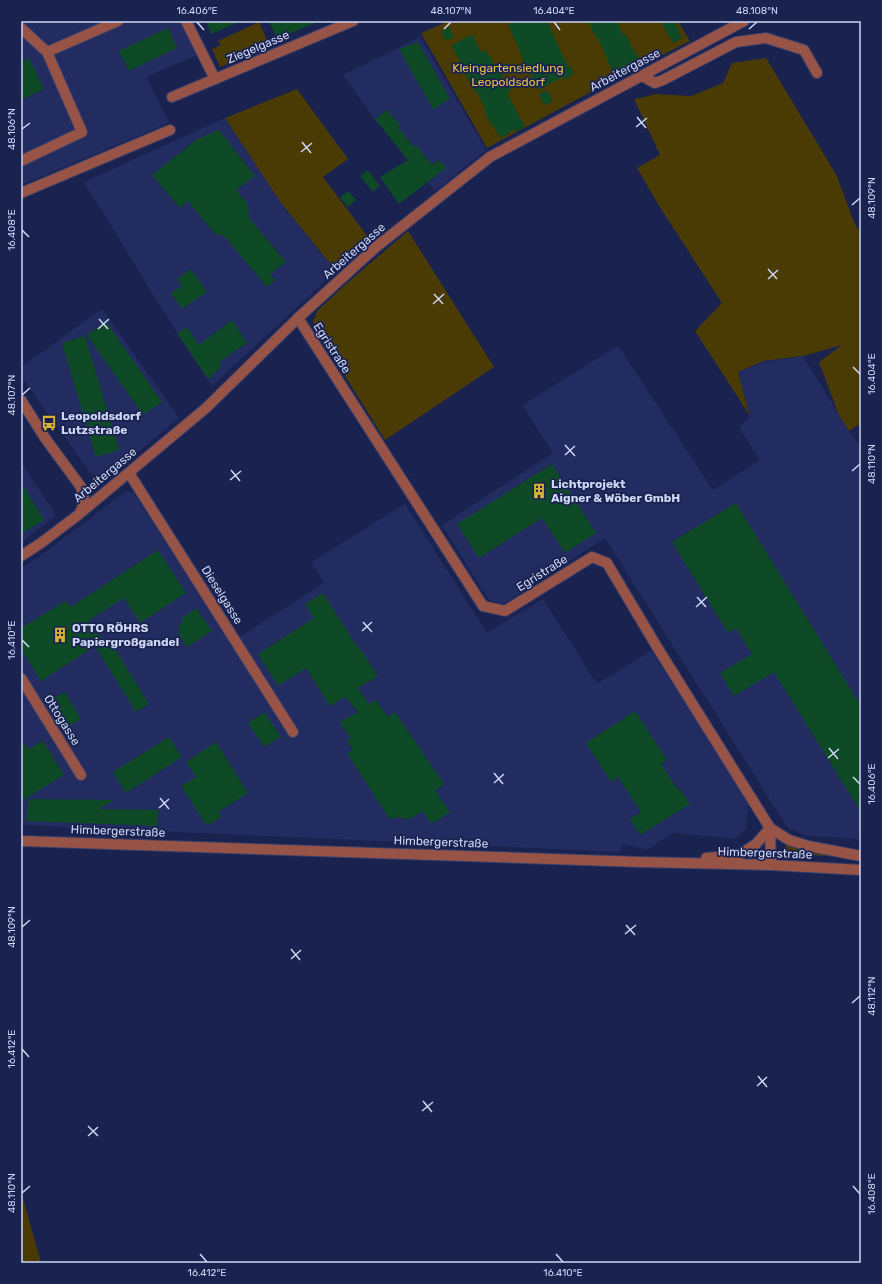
<svg xmlns="http://www.w3.org/2000/svg" width="882" height="1284" font-family="Rubik,sans-serif">
<rect width="100%" height="100%" fill="#1a2250"/>
<g fill="#222c60">
<polygon points="21,21 181,21 197,55 146,77 169,123 21,185"/>
<polygon points="420,37 486,150 435,191 375,119 343,75"/>
<polygon points="225,118 281,203 336,271 212,386 177,333 84,182"/>
<polygon points="102,309 179,418 109,476 101,477 91,474 21,376 21,367"/>
<polygon points="618,346 713,490 760,460 739,428 750,416 738,372 763,362 803,356 849,431 861,447 861,839 806,836 787,827 605,538 503,604 495,602 488,599 442,525 553,453 522,405"/>
<polygon points="21,463 56,515 21,543"/>
<polygon points="125,492 133,492 230,643 324,583 311,562 405,504 487,633 543,599 597,684 651,651 749,800 746,829 736,839 673,833 647,850 623,844 620,852 21,825 21,568 36,559"/>
</g>
<g fill="#4a3b04">
<polygon points="449,21 678,21 690,41 600,87 487,148 421,33"/>
<polygon points="259,22 270,47 220,67 212,49 221,45 218,41"/>
<polygon points="766,58 837,176 854,222 861,234 861,423 849,431 838,413 819,362 842,345 803,356 763,361 738,372 750,416 695,331 722,303 661,209 637,168 660,155 634,99 645,97 655,94 691,96 723,83 732,63"/>
<polygon points="297,89 348,159 323,177 371,241 336,271 281,203 225,118"/>
<polygon points="408,231 494,367 385,440 318,333 313,322 317,311 345,285"/>
<path d="M788,843L826,854L825,856L787,854C785,851 785,845 788,843Z"/>
<polygon points="21,1191 41,1263 21,1263"/>
</g>
<g fill="#0e4a25">
<polygon points="206,21 241,21 211,34"/>
<polygon points="269,21 320,21 277,39"/>
<polygon points="515,21 547,21 568,67 570,66 574,74 564,80 562,77 539,90 522,60 523,59 508,24"/>
<polygon points="588,21 617,21 623,35 626,34 633,50 634,49 639,59 624,66 625,67 613,73 598,38 596,38"/>
<polygon points="660,21 674,21 682,38 673,43"/>
<polygon points="449,27 454,37 446,41 441,32"/>
<polygon points="168,28 177,48 129,71 119,51"/>
<polygon points="472,34 481,52 486,50 495,66 498,65 505,82 507,81 511,91 507,93 525,127 515,132 514,129 501,138 489,121 484,111 486,110 476,91 475,92 464,72 462,73 457,65 461,62 451,46"/>
<polygon points="418,42 450,99 433,109 399,49"/>
<polygon points="29,58 44,89 21,100 21,62"/>
<polygon points="547,90 553,101 544,105 539,94"/>
<polygon points="387,110 400,125 398,127 414,147 416,145 432,165 439,160 446,168 399,204 380,177 408,160 375,119"/>
<polygon points="219,130 255,176 236,190 248,204 249,218 286,262 270,274 275,280 267,287 224,236 215,234 188,201 180,208 152,175 196,140"/>
<polygon points="368,170 380,186 373,192 360,176"/>
<polygon points="348,191 356,200 348,207 340,198"/>
<polygon points="191,269 207,292 182,309 171,293 182,286 177,279"/>
<polygon points="232,320 247,343 219,362 221,367 208,379 177,333 187,327 199,345"/>
<polygon points="106,322 162,402 143,415 87,335"/>
<polygon points="85,336 119,450 96,457 62,343"/>
<polygon points="552,464 596,533 565,553 542,518 479,558 457,524"/>
<polygon points="21,482 44,520 21,534"/>
<polygon points="736,503 861,706 861,812 774,672 734,696 720,673 752,654 736,628 728,633 672,542"/>
<polygon points="158,550 186,593 140,623 124,598 89,620 107,647 112,644 149,704 136,712 95,646 41,681 21,649 21,628 66,601 71,607"/>
<polygon points="323,593 358,648 359,647 378,676 358,688 369,704 376,700 388,717 395,712 444,784 435,791 450,812 431,824 423,811 410,819 393,817 390,820 347,753 353,750 346,740 351,739 340,722 358,712 345,697 330,706 306,668 278,686 258,654 314,618 305,604"/>
<polygon points="196,608 212,631 187,647 179,635 179,626 183,621 181,619"/>
<polygon points="65,692 81,719 67,727 52,699"/>
<polygon points="635,711 667,760 661,764 677,789 679,788 690,804 640,835 630,819 641,812 618,777 611,782 586,743"/>
<polygon points="264,712 281,737 264,747 248,723"/>
<polygon points="169,737 182,757 126,793 113,772"/>
<polygon points="21,738 28,749 43,741 64,775 21,801"/>
<polygon points="216,742 248,793 218,812 221,817 207,826 181,786 196,777 186,762"/>
<polygon points="29,799 114,800 99,809 158,810 157,826 26,821"/>
</g>
<g fill="none" stroke-linecap="round" stroke-linejoin="round">
<defs>
<g id="minor">
<polyline points="186,21 215,79"/>
<polyline points="21,28 47,52 82,132 21,161"/>
<polyline points="47,52 118,21"/>
<polyline points="642,76 655,83 663,80 736,42 766,38 804,50 817,73"/>
<polyline points="172,97 353,21"/>
<polyline points="21,193 170,130"/>
<polyline points="298,318 483,606 505,611 592,557 607,563 657,647 770,828 771,865"/>
<polyline points="21,400 45,438 81,487 84,499 82,509 79,514"/>
<polyline points="129,473 293,732"/>
<polyline points="21,556 41,543 78,515 206,408 298,318 376,247 490,157 744,21"/>
<polyline points="21,678 81,775"/>
<polyline points="21,841 640,862 771,865 861,870"/>
<polyline points="706,858 739,855 756,844 770,828 789,840 808,846 861,856"/>
</g>
</defs>
<use href="#minor" stroke="#373f6a" stroke-width="12"/>
<use href="#minor" stroke="#965346" stroke-width="10"/>
</g>
<path fill="none" stroke="#ced7f5" stroke-width="1.5" d="M197,22L204,30M554,22L560,30M444,29L451,22M749,29L757,22M637,117L646,128M636,127L647,118M22,129L30,123M302,142L311,153M301,152L312,143M852,205L860,198M22,230L29,237M768,269L777,279M768,279L778,270M434,294L443,304M433,304L444,294M99,319L108,329M98,329L109,319M853,367L860,374M22,395L30,388M565,445L575,456M565,455L575,446M231,470L240,481M852,471L860,464M230,480L241,471M697,597L706,607M696,607L707,597M363,622L372,632M362,631L372,622M22,640L29,647M829,748L838,759M828,758L839,749M494,773L503,784M853,777L860,784M494,783L504,774M160,798L169,809M159,808L169,799M626,925L635,935M22,927L30,920M625,934L636,925M291,949L300,960M291,959L301,950M852,1003L860,996M22,1049L29,1057M758,1076L767,1087M757,1086L767,1077M423,1101L432,1112M422,1111L433,1102M88,1126L98,1136M88,1136L98,1127M853,1186L860,1194M22,1193L30,1186M200,1254L207,1262M556,1254L563,1262"/>
<defs>
<symbol id="bus-bare" viewBox="-9 -9 18 18"><path d="M-5-6H5V4H4V6H2V4H-2V6H-4V4H-5ZM-3.5-4V0h7V-4ZM-3.5 1.2v1.5H-2V1.2ZM2 1.2v1.5H3.5V1.2Z" fill="#d9b334" stroke="#1a2250" stroke-width="2.5" paint-order="stroke"/></symbol>
<symbol id="building-bare" viewBox="-9 -9 18 18"><path d="M-4-6H4V6H1V3H-1V6H-4ZM-2.5-4.3h1.7v1.8h-1.7ZM.8-4.3h1.7v1.8H.8ZM-2.5-1h1.7V.8h-1.7ZM.8-1h1.7V.8H.8Z" fill="#d9b334" stroke="#1a2250" stroke-width="2.5" paint-order="stroke"/></symbol>
</defs>
<g fill-rule="evenodd">
<use href="#bus-bare" x="38" y="412" width="22" height="22"/>
<use href="#building-bare" x="528" y="480" width="22" height="22"/>
<use href="#building-bare" x="49" y="624" width="22" height="22"/>
</g>
<g text-anchor="middle" stroke-width="3.5" stroke-linejoin="round" paint-order="stroke">
<g font-size="12" fill="#ced7f5" stroke="#1a2250">
<text transform="translate(258 47) rotate(-23)" y="4">Ziegelgasse</text>
<text transform="translate(625 70) rotate(-28)" y="4">Arbeitergasse</text>
<text transform="translate(354 251) rotate(-41)" y="4">Arbeitergasse</text>
<text transform="translate(332 348) rotate(57)" y="4">Egristraße</text>
<text transform="translate(105 475) rotate(-40)" y="4">Arbeitergasse</text>
<text transform="translate(542 573) rotate(-32)" y="4">Egristraße</text>
<text transform="translate(222 595) rotate(58)" y="4">Dieselgasse</text>
<text transform="translate(62 720) rotate(58)" y="4">Ottogasse</text>
<text transform="translate(118 831) rotate(2)" y="4">Himbergerstraße</text>
<text transform="translate(441 842) rotate(2)" y="4">Himbergerstraße</text>
<text transform="translate(765 853) rotate(2)" y="4">Himbergerstraße</text>
</g>
<g font-size="12" fill="#e5c049" stroke="#1a2250">
<text x="508" y="72">Kleingartensiedlung<tspan x="508" dy="14">Leopoldsdorf</tspan></text>
</g>
<g font-size="12" font-weight="bold" fill="#ced7f5" stroke="#1a2250" text-anchor="start">
<text x="61" y="420">Leopoldsdorf<tspan x="61" dy="14">Lutzstraße</tspan></text>
<text x="551" y="488">Lichtprojekt<tspan x="551" dy="14">Aigner &amp; Wöber GmbH</tspan></text>
<text x="72" y="632">OTTO RÖHRS<tspan x="72" dy="14">Papiergroßgandel</tspan></text>
</g>
</g>
<rect width="882" height="1284" fill="none" stroke="#1a2250" stroke-width="44"/>
<rect x="22" y="22" width="838" height="1240" fill="none" stroke="#ced7f5" stroke-width="1.5"/>
<g font-size="10" text-anchor="middle" fill="#ced7f5">
<text x="197" y="14">16.406°E</text>
<text x="451" y="14">48.107°N</text>
<text x="554" y="14">16.404°E</text>
<text x="757" y="14">48.108°N</text>
<text transform="translate(11 129) rotate(-90)" y="4">48.106°N</text>
<text transform="translate(871 198) rotate(-90)" y="4">48.109°N</text>
<text transform="translate(11 230) rotate(-90)" y="4">16.408°E</text>
<text transform="translate(871 374) rotate(-90)" y="4">16.404°E</text>
<text transform="translate(11 395) rotate(-90)" y="4">48.107°N</text>
<text transform="translate(871 464) rotate(-90)" y="4">48.110°N</text>
<text transform="translate(11 640) rotate(-90)" y="4">16.410°E</text>
<text transform="translate(871 784) rotate(-90)" y="4">16.406°E</text>
<text transform="translate(11 927) rotate(-90)" y="4">48.109°N</text>
<text transform="translate(871 996) rotate(-90)" y="4">48.112°N</text>
<text transform="translate(11 1049) rotate(-90)" y="4">16.412°E</text>
<text transform="translate(11 1193) rotate(-90)" y="4">48.110°N</text>
<text transform="translate(871 1194) rotate(-90)" y="4">16.408°E</text>
<text x="207" y="1276">16.412°E</text>
<text x="563" y="1276">16.410°E</text>
</g>
</svg>
